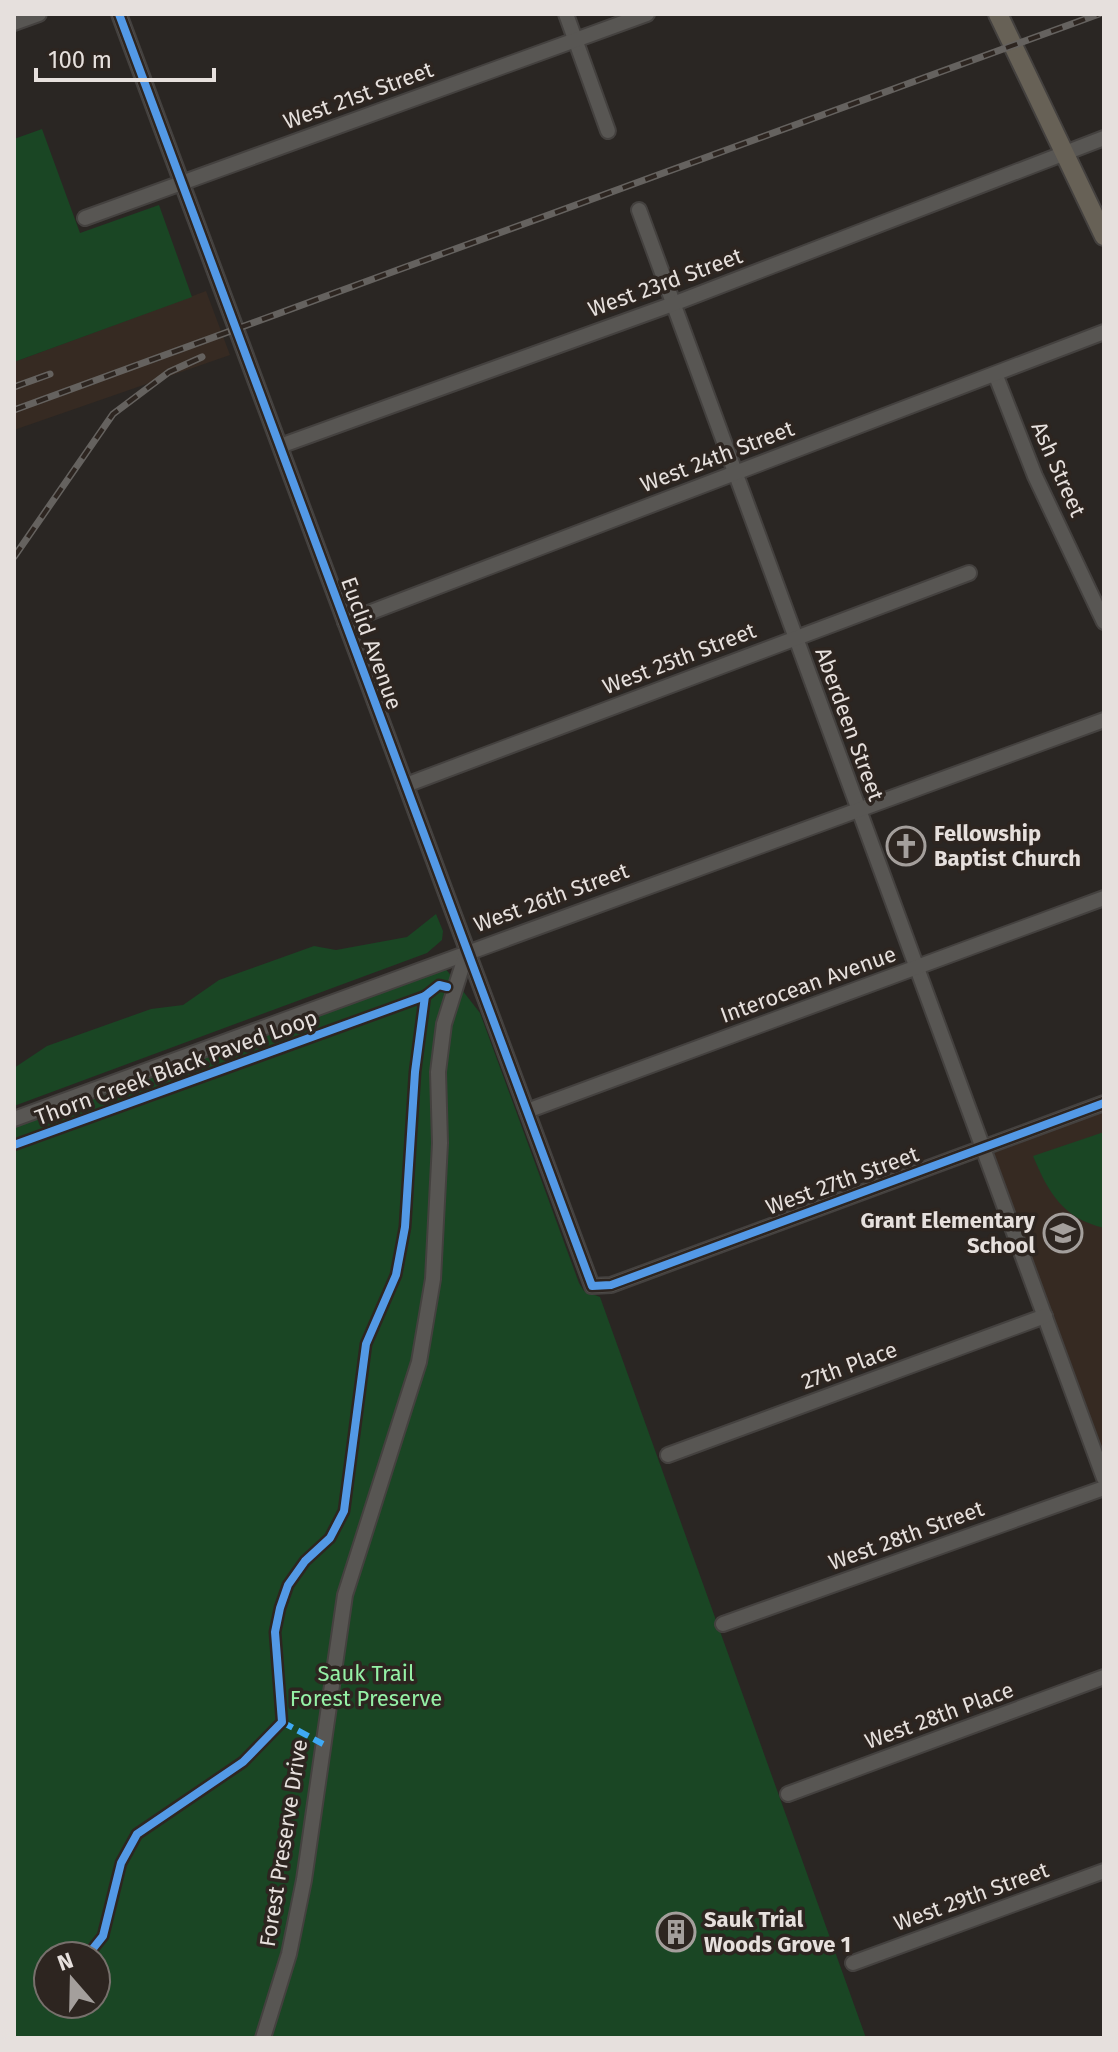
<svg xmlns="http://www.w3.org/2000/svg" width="1118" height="2052" font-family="'Fira Sans',sans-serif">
<rect width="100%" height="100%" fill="#2a2623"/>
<g fill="#362a22">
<polygon points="206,291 230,355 14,430 14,362"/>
<polygon points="1104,1110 1104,1459 991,1151"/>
</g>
<g fill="#1a4624" fill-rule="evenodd">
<polygon points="42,129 80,233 159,205 192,297 14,362 14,139"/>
<polygon points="436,914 443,931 442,940 427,953 14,1106 14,1068 47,1046 151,1009 183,1005 219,980 314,946 336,950 407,937"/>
<path d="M445,968L480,1013L579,1283L584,1291L600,1297L866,2038H14V1126ZM48,1956H96V2004H48Z"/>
<path d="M1104,1132V1228C1063,1218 1049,1194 1033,1156Z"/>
</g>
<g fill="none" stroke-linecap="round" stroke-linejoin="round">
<defs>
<g id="minor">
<polyline points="119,14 592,1286 611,1285 1104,1103"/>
<polyline points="566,14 608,131"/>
<polyline points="14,23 39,14"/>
<polyline points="639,210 1104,1478"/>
<polyline points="85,218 647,14"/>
<polyline points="996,376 1035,476 1104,622"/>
<polyline points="280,446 673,304 1104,138"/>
<polyline points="345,622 1104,332"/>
<polyline points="406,785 969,573"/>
<polyline points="527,1111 1104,898"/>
<polyline points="14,1119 1104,720"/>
<polyline points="668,1455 1045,1316"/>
<polyline points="723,1624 1104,1488"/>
<polyline points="788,1794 1104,1677"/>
<polyline points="853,1963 1104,1871"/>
<polyline points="263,2038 289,1954 304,1880 345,1595 419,1362 433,1279 440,1143 438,1072 444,1024 467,951"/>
</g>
<polyline id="major" points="998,14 1104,236"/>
</defs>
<use href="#minor" stroke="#44413f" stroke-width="18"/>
<use href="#major" stroke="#44413f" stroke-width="22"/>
<use href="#minor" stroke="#585653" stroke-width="14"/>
<use href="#major" stroke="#676156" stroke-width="18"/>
<defs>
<g id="rail">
<polyline points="14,387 50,374"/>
<polyline points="14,410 1099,14"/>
<polyline points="14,557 113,414 169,372 202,357"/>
</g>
</defs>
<use href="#rail" stroke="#65625f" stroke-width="7"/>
<use href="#rail" stroke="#2d2520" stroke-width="4" stroke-dasharray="12" stroke-linecap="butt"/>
<polyline stroke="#3fa9f5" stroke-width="6" stroke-dasharray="12 6" stroke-linecap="butt" points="282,1722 323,1744"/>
<defs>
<g id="cycleway">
<polyline points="119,14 592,1286 611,1285 1104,1103"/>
<polyline points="14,1145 425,996 439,985 447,987"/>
<polyline points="87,1956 103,1936 121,1863 137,1834 243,1762 282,1722 275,1632 280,1608 288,1585 305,1561 330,1538 344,1511 366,1344 396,1275 405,1227 415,1072 425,996"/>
</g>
</defs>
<use href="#cycleway" stroke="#2d2520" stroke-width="13"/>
<use href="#cycleway" stroke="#5399e6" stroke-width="8"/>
</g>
<defs>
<symbol id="church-ring" viewBox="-11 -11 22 22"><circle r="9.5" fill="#2d2520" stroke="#a49f9c" stroke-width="1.5"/><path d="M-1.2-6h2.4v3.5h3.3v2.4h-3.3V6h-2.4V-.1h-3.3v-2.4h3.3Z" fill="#a49f9c"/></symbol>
<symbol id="school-ring" viewBox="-11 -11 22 22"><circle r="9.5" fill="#2d2520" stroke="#a49f9c" stroke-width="1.5"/><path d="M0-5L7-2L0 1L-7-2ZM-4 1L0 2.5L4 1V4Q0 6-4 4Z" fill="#a49f9c"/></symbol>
<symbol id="building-ring" viewBox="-11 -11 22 22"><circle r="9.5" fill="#2d2520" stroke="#a49f9c" stroke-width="1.5"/><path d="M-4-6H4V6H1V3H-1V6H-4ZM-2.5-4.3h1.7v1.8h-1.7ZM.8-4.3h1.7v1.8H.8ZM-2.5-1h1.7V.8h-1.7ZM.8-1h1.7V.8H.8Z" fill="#a49f9c"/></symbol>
</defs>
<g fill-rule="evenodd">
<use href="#church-ring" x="884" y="824" width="44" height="44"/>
<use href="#school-ring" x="1041" y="1211" width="44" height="44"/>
<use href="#building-ring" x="654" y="1910" width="44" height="44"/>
</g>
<g text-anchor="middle" stroke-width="7" stroke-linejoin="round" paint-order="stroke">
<g font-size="22" fill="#e6e0dd" stroke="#2d2520">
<text transform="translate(358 95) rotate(-20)" y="8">West 21st Street</text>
<text transform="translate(665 282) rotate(-20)" y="8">West 23rd Street</text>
<text transform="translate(717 456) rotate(-21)" y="8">West 24th Street</text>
<text transform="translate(1059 469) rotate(66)" y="8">Ash Street</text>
<text transform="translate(372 643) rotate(70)" y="8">Euclid Avenue</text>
<text transform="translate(679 658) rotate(-21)" y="8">West 25th Street</text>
<text transform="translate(850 724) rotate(70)" y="8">Aberdeen Street</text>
<text transform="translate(551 897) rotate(-20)" y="8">West 26th Street</text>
<text transform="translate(808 984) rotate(-20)" y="8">Interocean Avenue</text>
<text transform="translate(176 1067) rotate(-20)" y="8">Thorn Creek Black Paved Loop</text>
<text transform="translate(842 1180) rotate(-20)" y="8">West 27th Street</text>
<text transform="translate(849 1365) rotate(-20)" y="8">27th Place</text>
<text transform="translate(906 1535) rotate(-20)" y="8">West 28th Street</text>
<text transform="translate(939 1715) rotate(-20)" y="8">West 28th Place</text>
<text transform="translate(283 1843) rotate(-81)" y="8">Forest Preserve Drive</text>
<text transform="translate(971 1896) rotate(-20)" y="8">West 29th Street</text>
</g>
<g font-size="22" font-weight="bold" fill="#e6e0dd" stroke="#2d2520" text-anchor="start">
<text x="934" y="841">Fellowship<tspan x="934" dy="25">Baptist Church</tspan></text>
<text x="1035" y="1228" text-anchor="end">Grant Elementary<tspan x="1035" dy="25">School</tspan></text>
<text x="704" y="1927">Sauk Trial<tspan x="704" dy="25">Woods Grove 1</tspan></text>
</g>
<g font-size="22" fill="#95f1a6" stroke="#2d2520">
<text x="366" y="1681">Sauk Trail<tspan x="366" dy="25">Forest Preserve</tspan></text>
</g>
</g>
<rect width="1118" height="2052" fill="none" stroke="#e6e0dd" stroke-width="32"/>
<g transform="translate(72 1980) rotate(340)"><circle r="38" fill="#2d2520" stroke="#77706c" stroke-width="2"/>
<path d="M0-6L14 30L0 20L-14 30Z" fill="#a49f9c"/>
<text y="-12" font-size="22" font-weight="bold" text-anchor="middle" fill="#e6e0dd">N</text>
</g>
<path d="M36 68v12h178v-12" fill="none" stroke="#e6e0dd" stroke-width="4"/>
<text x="48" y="68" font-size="24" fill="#e6e0dd" stroke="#2d2520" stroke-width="6" paint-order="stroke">100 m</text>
</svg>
